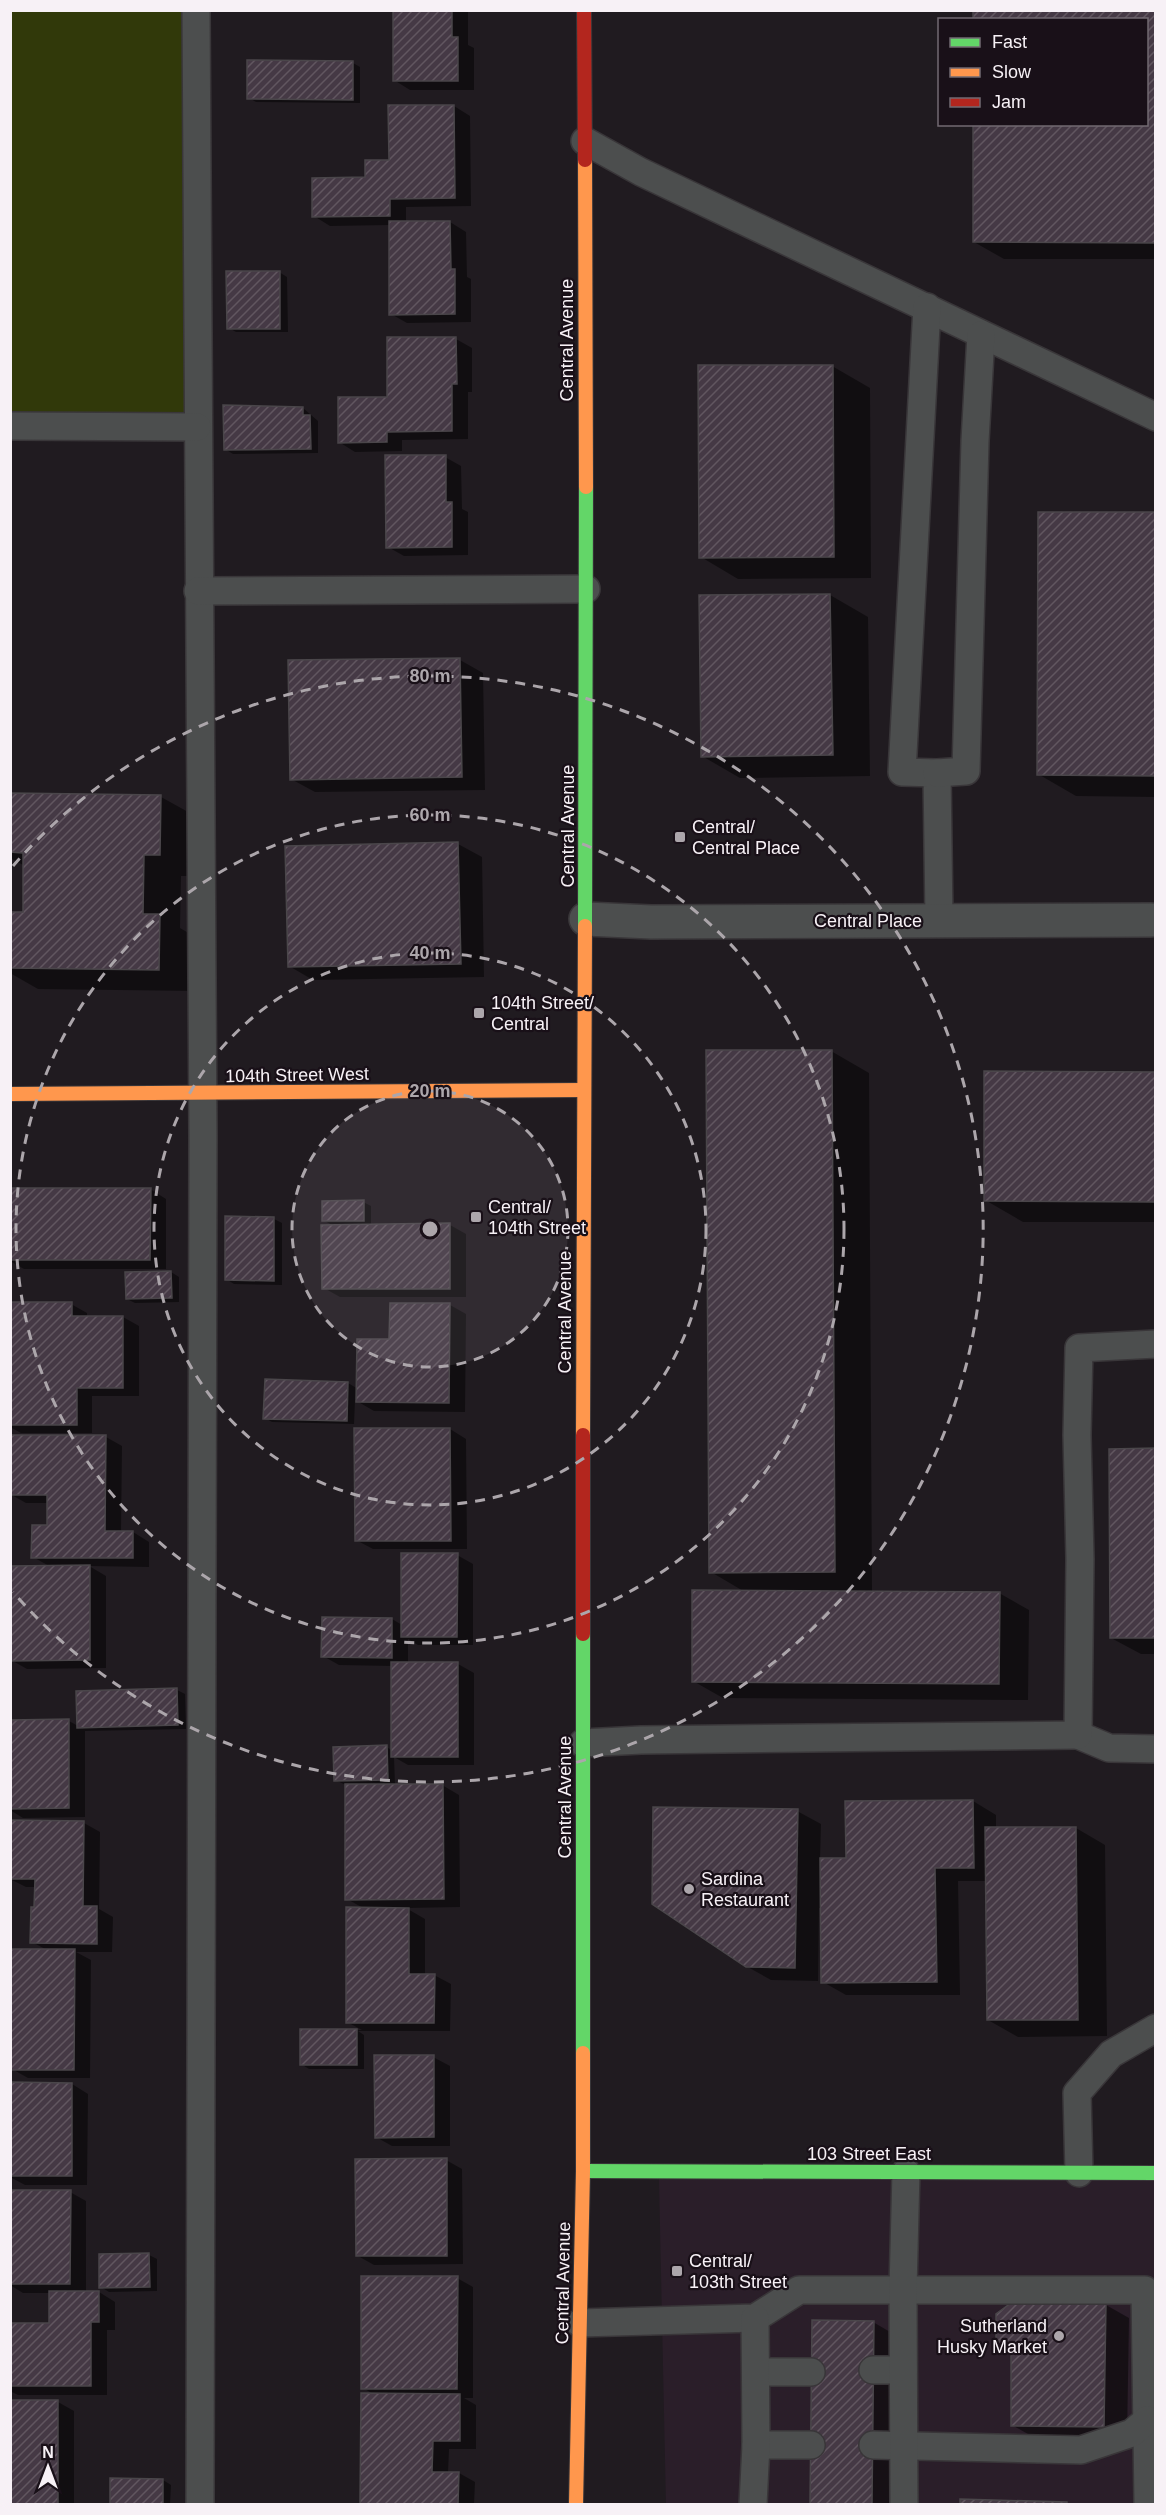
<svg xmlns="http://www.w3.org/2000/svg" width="1166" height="2515" font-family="Helvetica,sans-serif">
<defs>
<pattern id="building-hatch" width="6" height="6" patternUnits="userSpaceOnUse" patternTransform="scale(1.5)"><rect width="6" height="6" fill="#453945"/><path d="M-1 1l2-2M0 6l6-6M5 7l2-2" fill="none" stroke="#615660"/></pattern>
</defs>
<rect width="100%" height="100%" fill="#201b20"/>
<polygon fill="#2a1e29" points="1155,2176 1155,2504 666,2504 659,2179"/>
<polygon fill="#31390a" points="11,11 189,11 197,427 11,426"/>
<g fill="#0007">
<polygon points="394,10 468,10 468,45 474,48 474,90 410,90 394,80"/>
<polygon points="1156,10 1156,259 1004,259 974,242 1146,124 1146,20"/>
<polygon points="353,63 360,67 360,103 256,102 249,98"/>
<polygon points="454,106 470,116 471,206 406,207 406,222 450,222 466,232 467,277 471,279 471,322 407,323 391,314 390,225 330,226 314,216 390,162"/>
<polygon points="279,272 287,277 288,332 236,332 229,328"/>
<polygon points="456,339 472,348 472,392 468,392 468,439 402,440 402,451 355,452 339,442"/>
<polygon points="832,366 870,388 871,578 738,579 701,557"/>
<polygon points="303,408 318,421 318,453 233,454 225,449"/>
<polygon points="445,457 461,466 462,509 468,512 468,555 404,556 388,547"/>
<polygon points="1156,514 1156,797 1076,796 1038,774"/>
<polygon points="830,595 868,617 870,776 740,778 702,756"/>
<polygon points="460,660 483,673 485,790 315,792 291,779"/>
<polygon points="10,795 161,797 199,818 198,876 181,876 180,928 197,938 196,991 38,989 10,973 10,913 24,914 25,866 10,858"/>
<polygon points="458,844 482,857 484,977 313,980 289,966 287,847"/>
<polygon points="831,1051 869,1073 872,1592 999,1593 1029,1610 1028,1700 723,1698 693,1681 745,1592 711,1572"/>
<polygon points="1156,1073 1156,1222 1023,1222 985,1200"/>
<polygon points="10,1189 150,1189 166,1199 166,1269 24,1269 10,1261"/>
<polygon points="363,1202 371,1206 371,1226 450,1225 466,1234 466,1297 340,1297 324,1288 334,1226 323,1220"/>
<polygon points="227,1218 274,1219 282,1223 282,1285 234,1284 226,1279"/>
<polygon points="171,1272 179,1277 179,1302 135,1303 127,1299"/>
<polygon points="10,1304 71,1304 87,1313 87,1317 123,1317 139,1326 139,1396 92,1396 92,1433 21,1433 10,1427"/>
<polygon points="391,1305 450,1305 466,1314 465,1412 374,1411 355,1400 354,1424 272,1422 265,1418 348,1383 358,1389 391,1340"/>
<polygon points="356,1429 450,1429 466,1439 467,1549 373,1549 356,1540"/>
<polygon points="106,1437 122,1446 121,1532 133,1532 149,1542 149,1567 89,1566 106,1576 106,1668 27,1669 11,1660 51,1567 33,1557 49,1527 49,1503 26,1503 10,1494"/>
<polygon points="1156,1450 1156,1654 1141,1654 1111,1638"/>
<polygon points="457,1555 473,1564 473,1645 418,1645 408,1639 408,1664 458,1664 474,1673 474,1765 408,1765 394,1757 395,1785 442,1785 459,1795 460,1907 406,1908 425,1919 425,1975 434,1975 451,1984 450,2031 358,2031 364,2035 364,2069 309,2069 301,2064 301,2030 362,2030 347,2022 365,1909 347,1899 346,1785 335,1780 386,1747 392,1750 393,1666 339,1665 323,1656 392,1619 402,1625"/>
<polygon points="177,1690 185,1694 186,1729 85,1731 85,1817 23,1818 10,1810 10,1721 69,1721 78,1726 77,1692"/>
<polygon points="973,1801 996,1815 996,1829 1076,1828 1105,1845 1107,2036 1018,2037 988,2020 987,1881 958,1881 960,1995 846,1995 823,1982 822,1908 819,1908 818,1981 771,1980 746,1966 797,1811 821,1824 820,1860 847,1860"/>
<polygon points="84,1823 100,1832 99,1909 113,1917 112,1952 76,1952 91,1960 90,2078 28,2078 12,2069 47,1950 32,1942 36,1887 26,1887 10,1879"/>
<polygon points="433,2057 450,2066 450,2146 392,2146 376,2137"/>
<polygon points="10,2083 72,2084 88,2094 87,2185 25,2185 10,2177"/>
<polygon points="446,2160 462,2169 463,2264 374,2265 358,2256"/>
<polygon points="10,2191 70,2192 86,2201 86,2292 99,2292 115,2302 115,2330 107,2330 107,2395 18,2395 10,2391 10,2325 51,2325 51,2293 23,2293 10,2285"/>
<polygon points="149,2255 157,2259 157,2291 109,2292 101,2287"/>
<polygon points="457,2278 473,2287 473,2398 464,2398 476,2405 476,2449 449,2449 448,2473 459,2473 475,2482 474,2504 362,2504 363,2395 375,2395 363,2388"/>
<polygon points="1106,2305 1129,2318 1127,2440 1035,2438 1012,2425"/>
<polygon points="813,2322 873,2322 897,2336 896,2504 812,2504"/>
<polygon points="10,2401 58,2402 74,2411 74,2504 10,2504"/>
<polygon points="112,2479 163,2480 171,2485 170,2504 112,2504"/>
<polygon points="961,2501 1067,2503 1069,2504 961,2504"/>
</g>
<g fill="url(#building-hatch)" stroke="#4a464a" stroke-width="1.5">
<polygon points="393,10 452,10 452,37 458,37 458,81 393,81"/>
<polygon points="973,10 1156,10 1156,243 973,242 973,124 1146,124 1146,20 973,20"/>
<polygon points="247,60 353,61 353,100 247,99"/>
<polygon points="388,105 454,105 455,198 390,199 390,216 312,217 312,178 365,177 365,160 389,160"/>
<polygon points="389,221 450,221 451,269 455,269 455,314 389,315"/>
<polygon points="226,271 280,271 280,329 227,329"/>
<polygon points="387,337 456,337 457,384 452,384 452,431 387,432 387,442 338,443 338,397 387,397"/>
<polygon points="698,365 833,365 834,557 699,558"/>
<polygon points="223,405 303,407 303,415 310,415 311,449 224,450"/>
<polygon points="385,455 446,455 446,502 452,502 452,547 386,548"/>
<polygon points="1038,512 1156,512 1156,776 1037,775"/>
<polygon points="830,594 833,755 701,757 699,595"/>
<polygon points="460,658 462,777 290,780 288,660"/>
<polygon points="10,793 161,795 160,855 144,855 143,914 160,914 159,970 10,968 10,912 23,912 23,853 10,852"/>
<polygon points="458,842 461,964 288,967 285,846"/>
<polygon points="706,1050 832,1050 835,1572 709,1573"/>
<polygon points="984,1071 1156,1072 1156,1202 984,1201"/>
<polygon points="10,1188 151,1188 150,1260 10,1260"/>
<polygon points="364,1200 364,1221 322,1221 322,1201"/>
<polygon points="225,1216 274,1217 274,1281 225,1280"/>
<polygon points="450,1223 450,1289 322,1289 321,1225"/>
<polygon points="171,1271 172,1298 126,1299 125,1272"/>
<polygon points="10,1302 72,1302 72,1316 123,1316 123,1388 77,1388 77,1425 10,1425"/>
<polygon points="390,1303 450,1303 449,1403 356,1402 357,1339 389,1339"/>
<polygon points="265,1379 348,1382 347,1421 263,1419"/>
<polygon points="354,1428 450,1428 451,1541 355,1541"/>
<polygon points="10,1435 106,1435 105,1531 133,1531 133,1558 31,1558 32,1525 47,1525 47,1495 10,1495"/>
<polygon points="1156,1448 1156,1638 1110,1638 1109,1449"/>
<polygon points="401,1553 458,1553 457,1637 401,1637"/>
<polygon points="90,1565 90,1660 10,1661 10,1566"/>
<polygon points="692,1590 1000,1592 999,1684 692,1682"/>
<polygon points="322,1617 392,1618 392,1658 321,1657"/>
<rect x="391" y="1662" width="67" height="95"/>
<polygon points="177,1688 178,1725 77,1728 76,1691"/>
<polygon points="69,1719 69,1808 10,1809 10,1720"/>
<polygon points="387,1745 388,1780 334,1781 333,1747"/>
<polygon points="345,1784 443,1784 444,1899 345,1900"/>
<polygon points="973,1800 974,1868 935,1868 937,1982 821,1983 820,1858 846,1858 845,1801"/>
<polygon points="653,1807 798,1809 795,1968 746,1967 652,1904"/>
<polygon points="10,1820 84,1821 83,1906 97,1906 97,1944 30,1943 31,1907 34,1907 35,1879 10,1879"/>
<polygon points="985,1827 1076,1827 1078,2020 987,2020"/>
<polygon points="346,1907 409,1908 409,1974 435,1974 434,2023 346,2023"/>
<polygon points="11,1949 75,1949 74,2070 10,2070"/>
<rect x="300" y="2029" width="57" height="36"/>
<polygon points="374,2055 434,2055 434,2137 375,2138"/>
<polygon points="10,2082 72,2083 72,2176 10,2176"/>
<polygon points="447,2158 447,2256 356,2256 355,2159"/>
<polygon points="10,2190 71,2190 70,2284 10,2284"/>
<polygon points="149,2253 150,2287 99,2288 99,2254"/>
<polygon points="361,2276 458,2276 457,2389 361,2389"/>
<polygon points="49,2291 99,2291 99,2322 91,2322 91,2386 10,2386 10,2323 49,2323"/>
<polygon points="1011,2303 1106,2303 1104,2427 1011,2426 1011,2351 996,2339 996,2314"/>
<polygon points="812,2320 874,2321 872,2504 810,2504"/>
<polygon points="361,2393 460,2394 460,2441 433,2441 432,2472 459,2472 458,2504 360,2504"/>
<rect x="10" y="2400" width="48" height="104"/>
<polygon points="110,2478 163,2479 163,2504 110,2504"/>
<polygon points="960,2499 1067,2502 1067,2504 960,2504"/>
</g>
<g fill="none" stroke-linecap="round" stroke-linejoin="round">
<defs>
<g id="lane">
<polyline points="196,10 203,1137 200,2504"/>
<polyline points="585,141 641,172 1156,417"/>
<polyline points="927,307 902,772 937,773 939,920"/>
<polyline points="10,426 197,427"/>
<polyline points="198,591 586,589"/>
<polyline points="937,773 966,771 975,441 981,335"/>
<polyline points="1078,1735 1109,1748 1156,1749"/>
<polyline points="583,1743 641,1740 1078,1735 1080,1559 1077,1435 1079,1348 1156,1344"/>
<polyline points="1079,2173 1077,2093 1111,2054 1156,2028"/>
<polyline points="580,2323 755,2318 799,2290 1145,2290 1148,2504"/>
<polyline points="873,2370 903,2370"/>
<polyline points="756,2372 811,2372"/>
<polyline points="756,2445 811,2445"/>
<polyline points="873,2445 1081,2450 1132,2433 1147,2420"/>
<polyline points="753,2504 756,2445 755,2318"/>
<polyline points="904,2504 903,2289 906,2172"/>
</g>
<polyline id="street" points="586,919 651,922 1151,920"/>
<g id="fast">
<polyline points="585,926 586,487"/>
<polyline points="583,1634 583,2053"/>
<polyline points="583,2171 1156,2173"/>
</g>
<g id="slow">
<polyline points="585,160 586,487"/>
<polyline points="10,1094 583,1090"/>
<polyline points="583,1435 585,926"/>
<polyline points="576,2504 583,2171 583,2053"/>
</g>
<g id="jam">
<polyline points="584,10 585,160"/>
<polyline points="583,1435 583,1634"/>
</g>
</defs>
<use href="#lane" stroke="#393639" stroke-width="30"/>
<use href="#street" stroke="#393639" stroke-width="36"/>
<use href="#fast" stroke="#393639" stroke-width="16"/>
<use href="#slow" stroke="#393639" stroke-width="16"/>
<use href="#jam" stroke="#393639" stroke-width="16"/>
<use href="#lane" stroke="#4c4e4e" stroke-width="27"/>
<use href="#street" stroke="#4c4e4e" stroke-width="33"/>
<use href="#fast" stroke="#63d668" stroke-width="14"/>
<use href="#slow" stroke="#ff974d" stroke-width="14"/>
<use href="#jam" stroke="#b3261e" stroke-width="14"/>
</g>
<circle cx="430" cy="1229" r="138" fill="#aca6ab" fill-opacity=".12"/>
<g fill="none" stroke="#aca6ab" stroke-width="3" stroke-dasharray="10 8">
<circle cx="430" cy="1229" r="138"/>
<circle cx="430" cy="1229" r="276"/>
<circle cx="430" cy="1229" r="414"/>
<path d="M13 866A553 553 0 1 1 13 1592"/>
</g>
<g fill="#aca6ab" stroke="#191018" stroke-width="2">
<rect x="674" y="831" width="12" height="12" rx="3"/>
<rect x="473" y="1007" width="12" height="12" rx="3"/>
<rect x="470" y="1211" width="12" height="12" rx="3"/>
<circle cx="689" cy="1889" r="6"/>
<rect x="671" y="2265" width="12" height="12" rx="3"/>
<circle cx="1059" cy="2336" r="6"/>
</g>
<g text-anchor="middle" stroke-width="4.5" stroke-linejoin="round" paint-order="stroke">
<g font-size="18" fill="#f7f1f6" stroke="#191018">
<text transform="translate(567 340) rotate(-90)" y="6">Central Avenue</text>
<text transform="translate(568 826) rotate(-90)" y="6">Central Avenue</text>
<text x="868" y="927">Central Place</text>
<text transform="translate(297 1075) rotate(-1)" y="6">104th Street West</text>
<text transform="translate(565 1312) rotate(-90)" y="6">Central Avenue</text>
<text transform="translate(565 1797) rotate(-90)" y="6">Central Avenue</text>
<text x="869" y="2160">103 Street East</text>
<text transform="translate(563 2283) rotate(-89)" y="6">Central Avenue</text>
</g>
<g font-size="18" fill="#f7f1f6" stroke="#191018" text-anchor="start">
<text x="692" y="833">Central/<tspan x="692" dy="21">Central Place</tspan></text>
<text x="491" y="1009">104th Street/<tspan x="491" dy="21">Central</tspan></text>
<text x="488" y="1213">Central/<tspan x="488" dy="21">104th Street</tspan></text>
<text x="701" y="1885">Sardina<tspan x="701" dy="21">Restaurant</tspan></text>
<text x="689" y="2267">Central/<tspan x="689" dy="21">103th Street</tspan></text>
<text x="1047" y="2332" text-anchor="end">Sutherland<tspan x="1047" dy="21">Husky Market</tspan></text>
</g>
</g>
<circle cx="430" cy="1229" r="9" fill="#aca6ab" stroke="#191018" stroke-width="3"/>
<g font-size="18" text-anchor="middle" font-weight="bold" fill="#aca6ab" stroke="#191018" stroke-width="4.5" stroke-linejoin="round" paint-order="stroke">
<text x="430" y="682">80 m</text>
<text x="430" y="821">60 m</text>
<text x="430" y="959">40 m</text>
<text x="430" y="1097">20 m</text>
</g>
<rect width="1166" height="2515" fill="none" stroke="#f7f1f6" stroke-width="24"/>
<rect x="938" y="18" width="210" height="108" fill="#191018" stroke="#726a71" stroke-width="1.5"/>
<rect x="950" y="38" width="30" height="9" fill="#63d668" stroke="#726a71" stroke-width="1.5"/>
<text x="992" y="48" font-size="18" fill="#f7f1f6">Fast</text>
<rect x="950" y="68" width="30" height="9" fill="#ff974d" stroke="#726a71" stroke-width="1.5"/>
<text x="992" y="78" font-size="18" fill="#f7f1f6">Slow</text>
<rect x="950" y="98" width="30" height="9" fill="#b3261e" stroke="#726a71" stroke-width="1.5"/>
<text x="992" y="108" font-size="18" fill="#f7f1f6">Jam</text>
<g transform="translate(48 2467)" stroke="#191018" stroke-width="4.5" paint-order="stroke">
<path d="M0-4.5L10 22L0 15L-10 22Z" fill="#f7f1f6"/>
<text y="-9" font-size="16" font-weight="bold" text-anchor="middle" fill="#f7f1f6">N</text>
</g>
</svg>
